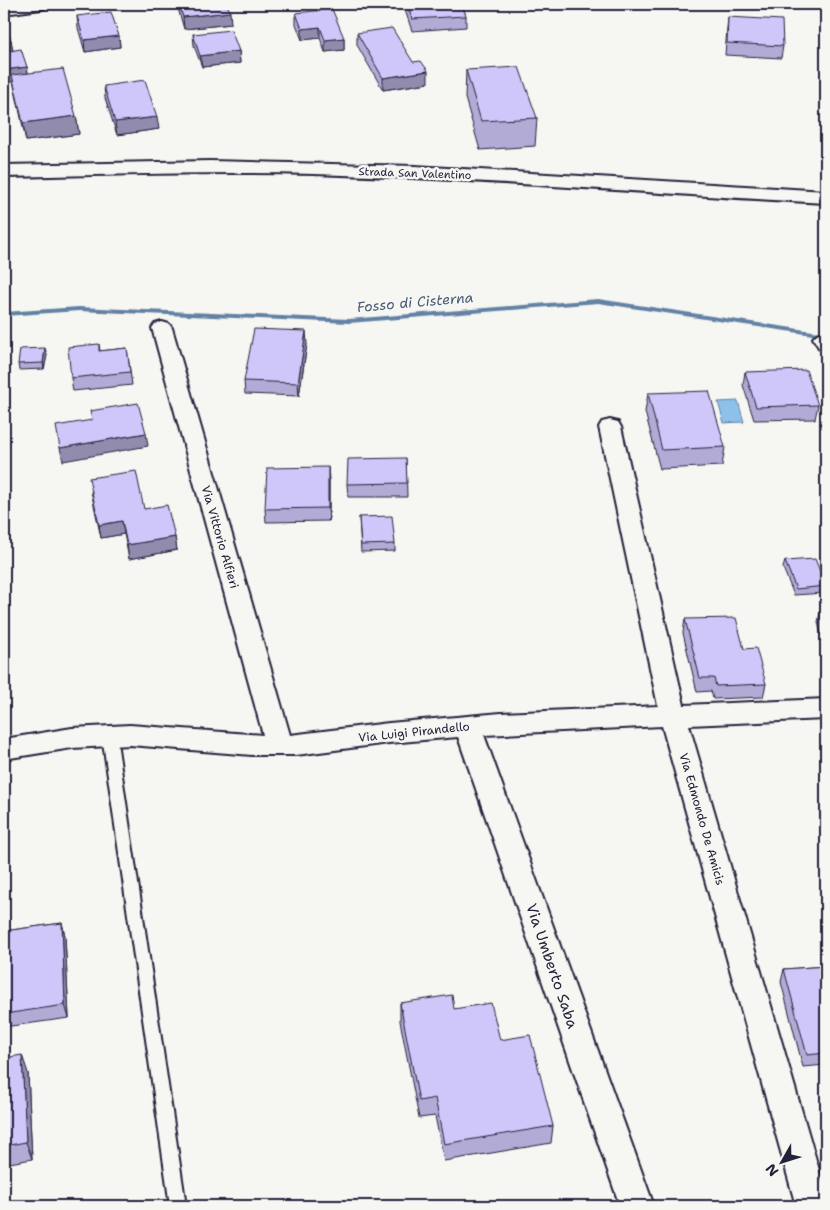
<svg xmlns="http://www.w3.org/2000/svg" width="830" height="1210" font-family="'Shantell Sans',sans-serif">
<rect width="100%" height="100%" fill="#f6f6f2"/>
<filter id="ink" filterUnits="userSpaceOnUse"><feTurbulence type="fractalNoise" baseFrequency=".02" numOctaves="2"/><feDisplacementMap in="SourceGraphic" scale="10" xChannelSelector="R" yChannelSelector="G"/><feConvolveMatrix kernelMatrix="1 2 1 2 8 2 1 2 1" color-interpolation-filters="sRGB"/></filter>
<g filter="url(#ink)">
<polygon fill="#8dc0ea" stroke="#6281a4" points="738,401 744,422 724,423 718,402"/>
<g fill="none" stroke-linecap="round" stroke-linejoin="round">
<polygon fill="#6281a4" fill-rule="evenodd" points="598,299 826,333 826,337 598,303 349,323 79,311 4,316 4,312 79,307 349,319"/>
<defs>
<polygon id="lane" points="109,730 114,731 116,735 186,1206 170,1206 102,735 104,731"/>
<g id="street">
<polygon points="4,4 49,4 47,7 41,9 4,14"/>
<path d="M210,161L415,166L826,191V203C655,194 485,179 314,174C210,171 107,175 4,177V165Z"/>
<polygon points="162,322 169,324 172,328 290,735 389,723 501,713 658,706 599,427 602,422 610,420 618,422 621,427 684,705 826,699 826,719 689,725 826,1194 826,1206 796,1206 662,726 484,735 654,1206 620,1206 458,737 389,743 296,755 252,755 130,745 72,748 4,759 4,739 72,728 130,725 263,735 152,328 155,324"/>
<polygon points="824,332 826,332 826,350 819,348 813,338 817,334"/>
</g>
</defs>
<use href="#lane" stroke="#22223b" stroke-width="4"/>
<use href="#street" stroke="#22223b" stroke-width="4"/>
<use href="#lane" fill="#f6f6f2" fill-rule="evenodd"/>
<use href="#street" fill="#f6f6f2" fill-rule="evenodd"/>
</g>
<g fill="#b2abd6" stroke="#22223b">
<polygon points="178,4 227,4 231,24 184,29 179,12"/>
<polygon points="404,4 462,4 466,16 466,27 412,31 404,7"/>
<polygon points="296,13 344,38 344,50 325,52 320,38 302,40 296,24"/>
<polygon points="77,16 119,36 120,47 85,52 78,28"/>
<polygon points="728,17 783,46 781,58 725,55 727,28"/>
<polygon points="357,33 428,83 383,90 357,45"/>
<polygon points="193,34 239,51 240,63 202,67 194,46"/>
<polygon points="11,40 13,51 27,67 28,73 76,116 79,134 26,141 13,81"/>
<polygon points="466,70 537,118 535,146 480,150 465,98"/>
<polygon points="104,86 159,129 117,135 105,98"/>
<polygon points="99,344 100,351 127,348 132,385 73,391 71,378"/>
<polygon points="307,344 299,396 245,394 244,381"/>
<polygon points="47,355 44,369 19,370 18,364"/>
<polygon points="745,372 818,405 815,419 754,420 743,385"/>
<polygon points="648,393 725,447 722,466 660,469 645,412"/>
<polygon points="406,458 407,497 348,497 347,484"/>
<polygon points="329,480 329,521 266,522 265,509"/>
<polygon points="91,491 144,509 175,537 177,550 129,559 124,534 101,538"/>
<polygon points="359,517 395,544 395,551 361,552"/>
<polygon points="785,561 826,586 825,593 794,595 783,568"/>
<polygon points="821,608 826,608 826,654 818,622"/>
<polygon points="685,619 744,649 766,684 763,697 713,699 711,691 697,692 683,633"/>
<polygon points="62,923 65,936 69,1018 4,1027 4,931"/>
<polygon points="826,966 826,1065 803,1067 781,982 784,969"/>
<polygon points="400,1003 454,1009 500,1040 553,1126 551,1143 444,1161 435,1116 419,1118 400,1021"/>
<polygon points="4,1058 28,1073 32,1159 4,1164"/>
</g>
<g fill="#918bae" stroke="#22223b">
<polygon points="230,12 231,24 184,29 183,17"/>
<polygon points="320,27 320,38 302,40 302,29"/>
<polygon points="119,36 120,47 85,52 84,40"/>
<polygon points="344,38 344,50 325,52 325,40"/>
<polygon points="11,40 13,52 4,54 4,42"/>
<polygon points="239,51 240,63 202,67 200,56"/>
<polygon points="27,67 29,79 4,83 4,70"/>
<polygon points="428,71 428,83 383,90 383,78"/>
<polygon points="76,116 79,134 26,141 23,123"/>
<polygon points="157,117 159,129 117,135 115,122"/>
<polygon points="306,331 307,344 299,396 298,383"/>
<polygon points="45,348 47,355 44,369 43,363"/>
<polygon points="146,433 148,446 63,461 60,448"/>
<polygon points="328,467 329,480 329,521 328,508"/>
<polygon points="122,521 124,534 101,538 99,525"/>
<polygon points="175,537 177,550 129,559 127,545"/>
<polygon points="62,923 65,936 69,1018 65,1005"/>
<polygon points="22,1055 28,1073 32,1159 26,1142"/>
</g>
<g fill="#cfc7f9" stroke="#22223b">
<polygon points="179,4 227,4 230,12 183,17"/>
<polygon points="407,4 462,4 466,16 412,19"/>
<polygon points="332,9 344,38 325,40 320,27 302,29 296,13"/>
<polygon points="111,12 119,36 84,40 77,16"/>
<polygon points="728,17 782,20 783,46 727,43"/>
<polygon points="4,26 6,26 11,40 4,42"/>
<polygon points="392,28 413,62 421,61 428,71 383,78 357,33"/>
<polygon points="231,30 239,51 200,56 193,34"/>
<polygon points="21,49 27,67 4,70 4,52"/>
<polygon points="519,67 537,118 481,121 466,70"/>
<polygon points="63,69 76,116 23,123 12,75"/>
<polygon points="145,80 157,117 115,122 104,86"/>
<polygon points="254,329 306,331 298,383 244,381"/>
<polygon points="99,344 99,351 127,348 130,372 71,378 68,347"/>
<polygon points="45,348 43,363 18,364 20,349"/>
<polygon points="806,370 818,405 756,407 745,372"/>
<polygon points="709,391 725,447 662,450 648,393"/>
<polygon points="138,403 146,433 60,448 56,426 92,420 90,411"/>
<polygon points="406,458 407,483 347,484 348,459"/>
<polygon points="328,467 328,508 265,509 267,468"/>
<polygon points="136,471 144,509 167,505 175,537 127,545 122,521 99,525 89,478"/>
<polygon points="392,516 395,544 361,545 359,517"/>
<polygon points="815,559 826,586 796,589 785,561"/>
<polygon points="821,608 826,608 826,628"/>
<polygon points="736,618 744,649 756,648 766,684 716,686 714,678 700,678 685,619"/>
<polygon points="62,923 65,1005 4,1014 4,931"/>
<polygon points="826,966 826,1053 807,1055 784,969"/>
<polygon points="452,995 454,1009 491,1003 500,1040 530,1035 553,1126 444,1144 435,1098 419,1101 400,1003"/>
<polygon points="22,1055 26,1142 4,1146 4,1058"/>
</g>
</g>
<g text-anchor="middle" stroke-width="5" stroke-linejoin="round" paint-order="stroke">
<g font-size="11" fill="#22223b" stroke="#f6f6f2">
<text transform="translate(415 173) rotate(2)" y="4">Strada San Valentino</text>
</g>
<g font-size="12" fill="#22223b" stroke="#f6f6f2">
<text transform="translate(220 537) rotate(74)" y="4">Via Vittorio Alfieri</text>
<text transform="translate(414 732) rotate(-6)" y="4">Via Luigi Pirandello</text>
<text transform="translate(702 819) rotate(74)" y="4">Via Edmondo De Amicis</text>
</g>
<g font-size="14" font-style="italic" fill="#475978" stroke="#f6f6f2">
<text transform="translate(415 302) rotate(-5)" y="5">Fosso di Cisterna</text>
</g>
<g font-size="15" fill="#22223b" stroke="#f6f6f2">
<text transform="translate(552 966) rotate(71)" y="5">Via Umberto Saba</text>
</g>
</g>
<rect width="830" height="1210" fill="none" stroke="#f6f6f2" stroke-width="20"/>
<rect x="10" y="10" width="810" height="1190" fill="none" stroke="#22223b" stroke-width="2" filter="url(#ink)"/>
<g transform="translate(782 1162) rotate(231)" stroke="#f6f6f2" stroke-width="4" paint-order="stroke">
<path d="M0-4L9 19L0 12L-9 19Z" fill="#22223b"/>
<text y="-8" font-size="14" font-weight="bold" text-anchor="middle" fill="#22223b">N</text>
</g>
</svg>
